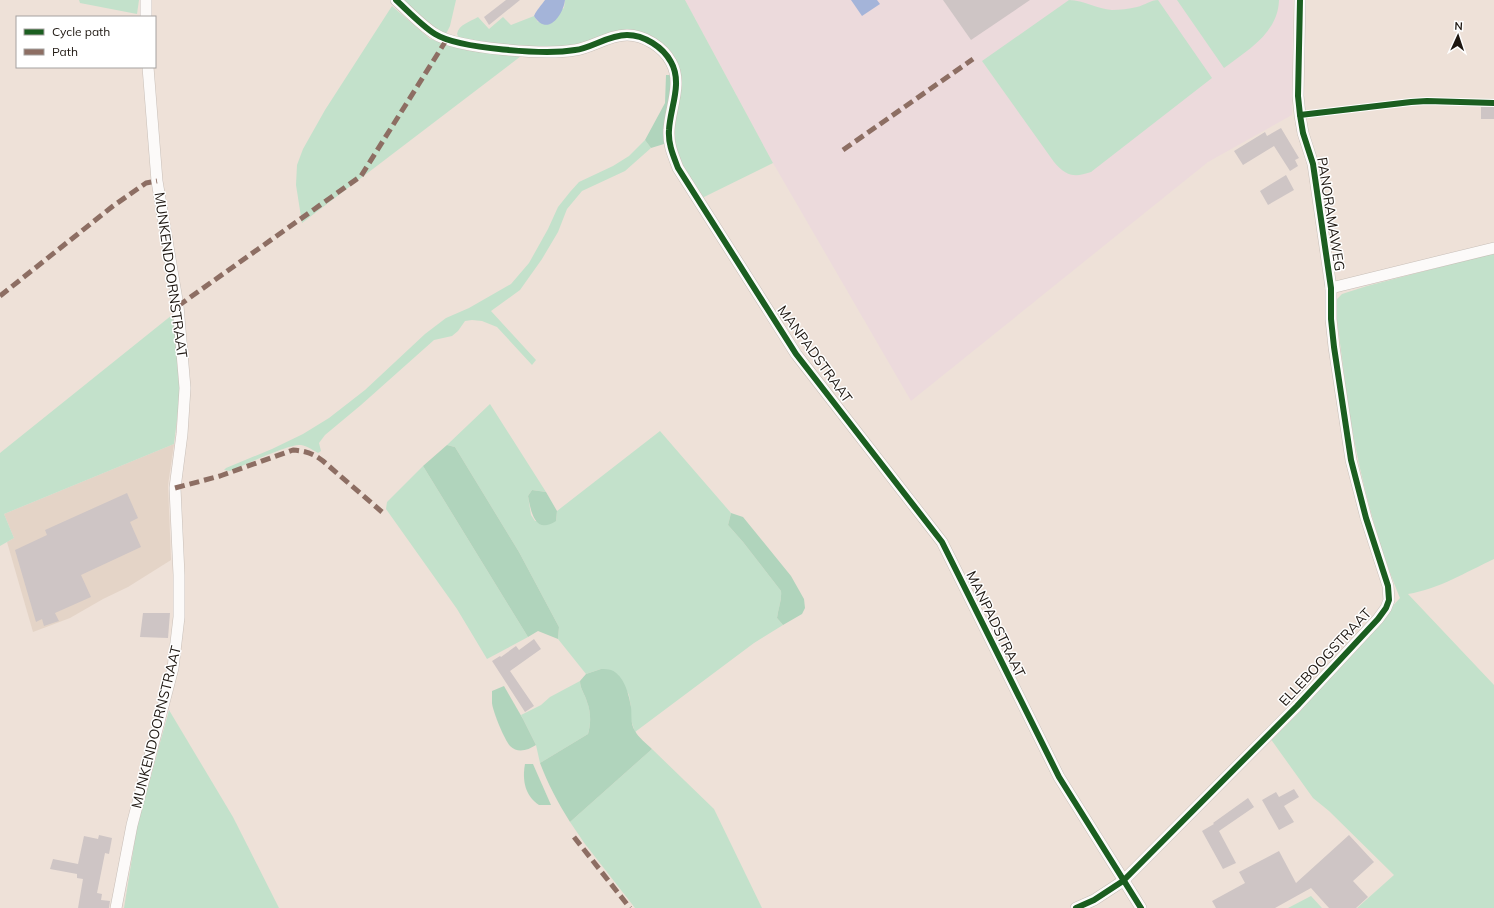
<svg xmlns="http://www.w3.org/2000/svg" width="1494" height="908" font-family="Mulish,sans-serif">
<rect width="100%" height="100%" fill="#eee1d8"/>
<polygon fill="#e4d4c7" points="174,444 168,485 171,560 128,587 103,599 70,618 33,632 7,542 14,538 4,514"/>
<polygon fill="#ecdadc" points="685,0 1293,0 1292,115 1208,162 911,401 773,163"/>
<g fill="#c3e1cb">
<polygon points="79,0 139,0 137,14 80,3"/>
<polygon points="401,0 456,0 450,26 446,34 438,31"/>
<path d="M565,0H685L773,163L702,198L677,156L672,133L679,72L642,33L581,45L549,49L485,43L459,38L457,34C459,24 470,22 478,17L489,29L503,17L511,25L534,16L538,22L564,8Z"/>
<path d="M1069,0C1084,0 1097,9 1112,10C1120,10 1129,9 1137,7C1145,5 1151,0 1158,0L1212,78L1091,172C1074,178 1066,176 1054,162L982,61Z"/>
<path d="M1177,0H1279C1278,33 1248,50 1224,68Z"/>
<polygon points="392,6 430,39 456,46 521,56 302,223 296,185 297,165 303,149 325,110"/>
<path d="M645,140L651,148L625,171L582,191L567,209L558,232L542,259L520,290L491,311L536,360L532,365L497,327L482,321L472,320L465,321L458,331L452,336L434,340L361,405L325,435L319,443L321,451L318,453C313,450 307,446 301,445C288,444 245,465 230,471L224,470L226,468L272,449L303,434L329,418L365,390L425,334L446,318L469,308L511,284L529,263L548,229L558,207L570,192L579,182L613,166L629,156Z"/>
<path d="M1494,253V559C1466,572 1439,589 1408,594L1494,685V908H1357L1394,875L1329,811L1313,798L1270,738L1289,720L1400,598C1382,555 1369,509 1359,464C1348,414 1343,363 1336,313V300L1342,294L1367,286Z"/>
<polygon points="172,315 177,349 180,395 174,444 4,514 14,538 0,546 0,453"/>
<path d="M490,404L546,492L532,490L528,496L531,515L535,521H556L557,511L660,431L731,513L728,525L743,542L781,591C782,600 778,609 777,618L783,625L754,643L635,732L631,720V708L629,695L618,675L601,669L586,674L558,639L559,627L519,552L455,447L447,445Z"/>
<polygon points="423,466 528,637 487,659 457,609 386,509 387,502"/>
<path d="M580,681C580,689 585,694 587,702C591,712 591,724 588,734L540,763L536,745L521,715L541,705L550,697Z"/>
<polygon points="169,710 233,817 279,908 124,908 137,827"/>
<polygon points="652,749 714,809 762,908 635,908 585,844 570,822"/>
<polygon points="1311,896 1322,908 1288,908"/>
</g>
<g fill="#b0d4bc">
<polygon points="666,75 671,75 672,80 665,128 664,144 651,148 645,140 665,103"/>
<polygon points="447,445 455,447 519,552 559,627 558,639 538,631 528,637 423,466"/>
<path d="M532,490L546,492L557,511L556,521C535,535 531,512 528,496Z"/>
<path d="M731,513L743,517L791,576L804,599L805,608L802,614L783,625L777,618C778,609 782,600 781,591L743,542L728,525Z"/>
<path d="M601,669C604,669 608,669 611,670C624,675 629,694 631,707C632,715 630,723 635,731C638,737 647,744 652,749L570,822C558,803 548,784 540,763L588,734C591,724 591,712 587,702C585,694 580,689 580,681L586,674Z"/>
<path d="M504,686L523,719L536,745C528,750 518,754 510,746C504,739 493,712 492,703C492,699 492,695 492,691Z"/>
<path d="M525,764H533L551,805H539C525,796 522,780 525,764Z"/>
</g>
<g fill="#a4b4d9">
<path d="M545,0H565C563,16 547,37 534,16C537,9 541,6 545,0Z"/>
<polygon points="851,0 877,0 880,4 862,16"/>
</g>
<g fill="#cec5c5">
<polygon points="506,0 520,0 489,25 484,17"/>
<polygon points="943,0 1030,0 971,40"/>
<rect x="1481" y="107" width="13" height="12"/>
<polygon points="1281,128 1299,158 1295,160 1298,166 1290,171 1274,146 1243,165 1234,151 1265,132 1267,136"/>
<polygon points="1286,175 1294,190 1268,205 1260,191"/>
<polygon points="127,493 138,518 130,522 141,547 81,575 91,597 55,613 59,621 44,626 42,619 36,622 15,550 47,535 45,530"/>
<polygon points="143,613 170,613 168,638 140,637"/>
<polygon points="534,639 541,649 510,671 534,706 525,712 492,661 500,656 501,657 516,646 519,650"/>
<polygon points="1294,789 1299,797 1284,806 1294,822 1279,830 1262,800 1276,792 1279,797"/>
<polygon points="1248,798 1254,807 1219,831 1236,863 1223,869 1202,831 1214,824 1213,823"/>
<polygon points="99,835 112,838 109,854 105,853 97,893 102,894 101,900 110,901 109,908 78,908 83,879 77,878 77,874 50,869 53,859 78,864 84,836 98,839"/>
<polygon points="1349,835 1374,862 1353,881 1368,897 1356,908 1329,908 1311,888 1275,908 1216,908 1212,901 1245,883 1239,872 1279,851 1296,883"/>
</g>
<g fill="none" stroke-linecap="round" stroke-linejoin="round">
<defs>
<g id="minor">
<path d="M396,0C407,10 422,26 435,34C459,49 546,55 575,50C592,48 608,35 627,35C644,35 663,47 671,62C683,83 670,108 669,130C668,144 673,155 678,168L796,354L942,542L1059,777L1141,908"/>
<polyline points="146,17 146,0"/>
<polyline points="1331,288 1494,248"/>
<polyline points="116,908 132,825 173,668 179,617 179,575 175,488 182,434 185,388 178,306 157,181 148,67"/>
<polyline points="1076,908 1094,900 1123,881 1297,706 1378,619 1386,608 1389,600 1388,586 1366,518 1351,460 1334,347 1331,319 1331,288 1313,164 1303,133 1300,115 1298,96 1300,0"/>
</g>
</defs>
<use href="#minor" stroke="#c8bfb8" stroke-width="12"/>
<use href="#minor" stroke="#fcfaf9" stroke-width="11"/>
<g stroke="#8d6e63" stroke-width="5" stroke-dasharray="10 5" stroke-linecap="butt">
<polyline points="843,150 973,59"/>
<polyline points="0,296 113,206 146,183 157,181"/>
<polyline points="178,306 361,176 447,39"/>
<path d="M175,488L220,476L293,450C305,451 313,453 323,461L382,512"/>
<polyline points="574,837 630,908"/>
</g>
<defs>
<g id="cycleway">
<path d="M396,0C407,10 422,26 435,34C459,49 546,55 575,50C592,48 608,35 627,35C644,35 663,47 671,62C683,83 670,108 669,130C668,144 673,155 678,168L796,354L942,542L1059,777L1141,908"/>
<polyline points="1300,115 1411,102 1427,101 1494,103"/>
<polyline points="1076,908 1094,900 1123,881 1297,706 1378,619 1386,608 1389,600 1388,586 1366,518 1351,460 1334,347 1331,319 1331,288 1313,164 1303,133 1300,115 1298,96 1300,0"/>
</g>
</defs>
<use href="#cycleway" stroke="#fff" stroke-width="8"/>
<use href="#cycleway" stroke="#1b5e20" stroke-width="6"/>
</g>
<g text-anchor="middle" stroke-width="3" stroke-linejoin="round" paint-order="stroke">
<g font-size="14" fill="#1e1711" stroke="#fff">
<text transform="translate(1331 214) rotate(81)" y="5">PANORAMAWEG</text>
<text transform="translate(171 275) rotate(82)" y="5">MUNKENDOORNSTRAAT</text>
<text transform="translate(815 354) rotate(54)" y="5">MANPADSTRAAT</text>
<text transform="translate(996 624) rotate(64)" y="5">MANPADSTRAAT</text>
<text transform="translate(1325 657) rotate(-47)" y="5">ELLEBOOGSTRAAT</text>
<text transform="translate(156 727) rotate(-76)" y="5">MUNKENDOORNSTRAAT</text>
</g>
</g>
<rect x="16" y="16" width="140" height="52" fill="#ffffff" stroke="#a5a2a0"/>
<rect x="24" y="29" width="20" height="6" fill="#1b5e20" stroke="#a5a2a0"/>
<text x="52" y="36" font-size="12" fill="#1e1711">Cycle path</text>
<rect x="24" y="49" width="20" height="6" fill="#8d6e63" stroke="#a5a2a0"/>
<text x="52" y="56" font-size="12" fill="#1e1711">Path</text>
<g transform="translate(1458 36) rotate(3)" stroke="#ffffff" stroke-width="3" paint-order="stroke">
<path d="M0-3L7 15L0 10L-7 15Z" fill="#1e1711"/>
<text y="-6" font-size="11" font-weight="bold" text-anchor="middle" fill="#1e1711">N</text>
</g>
</svg>
